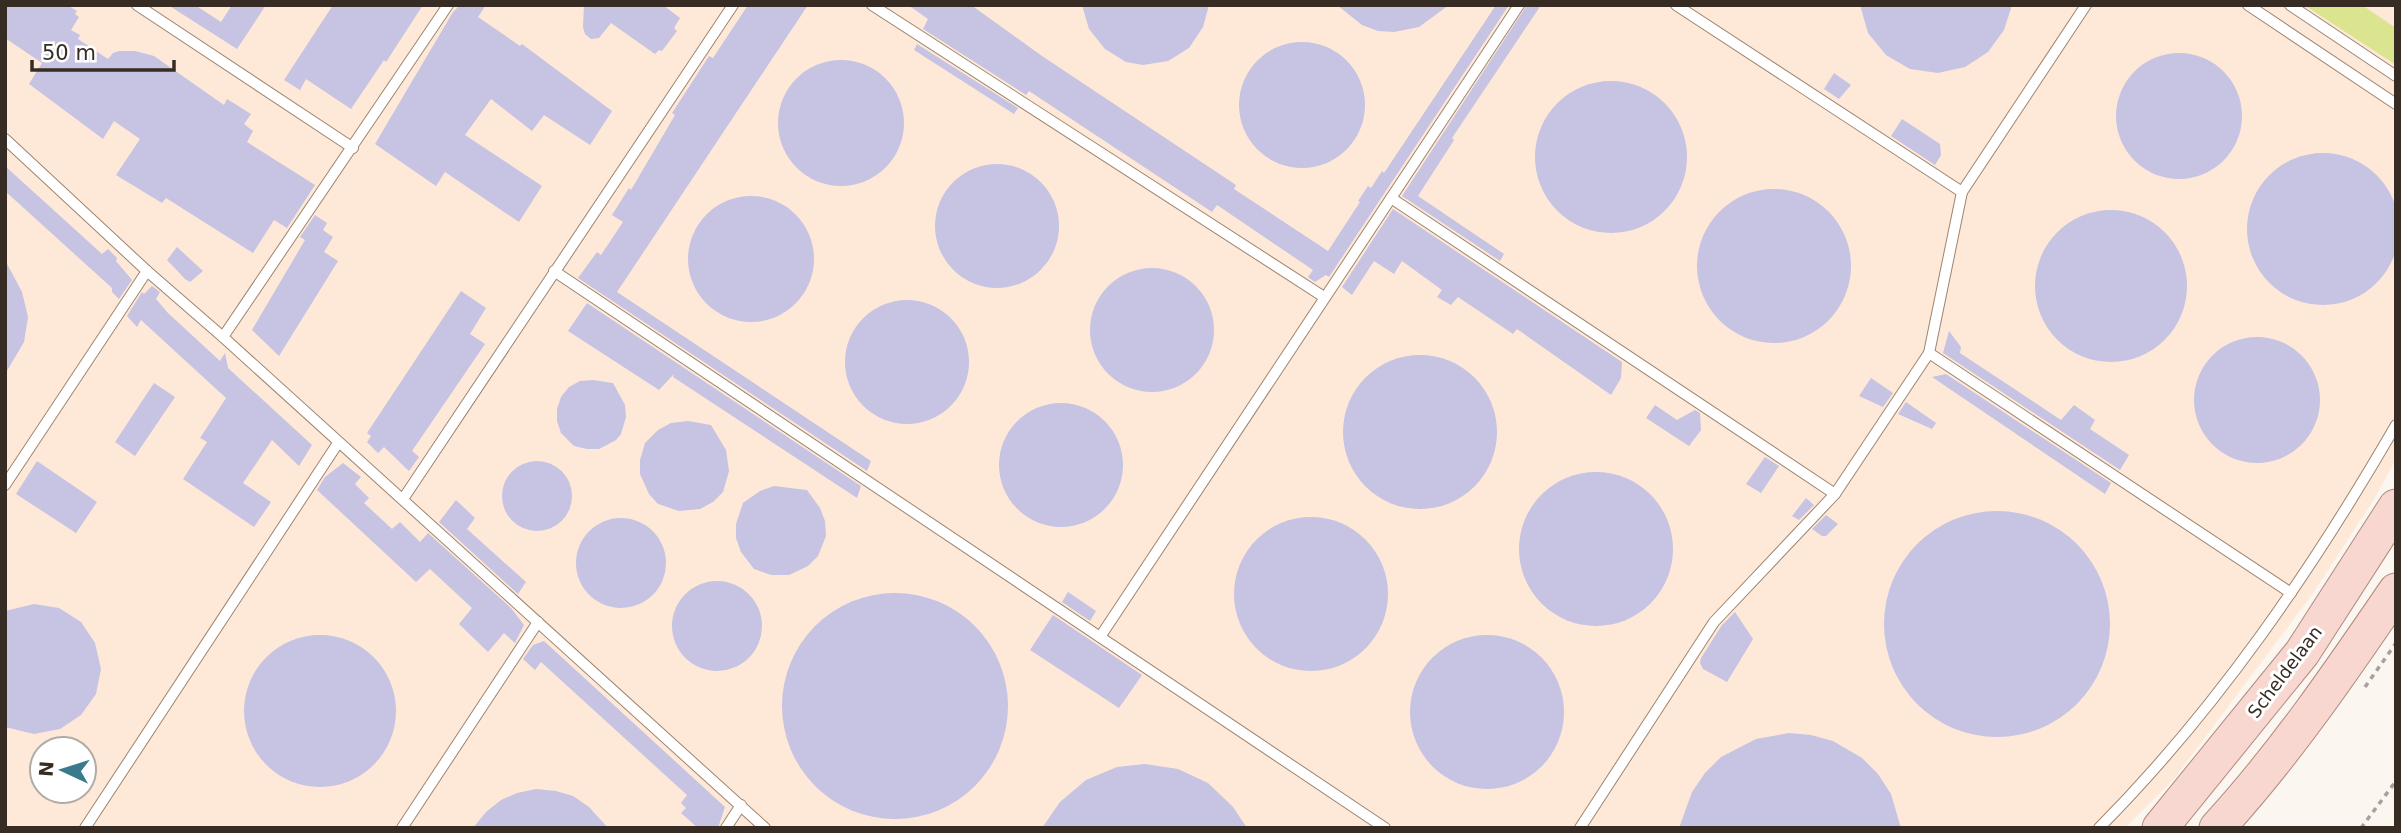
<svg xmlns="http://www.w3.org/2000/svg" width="2401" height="833" font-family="'DejaVu Sans',sans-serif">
<rect width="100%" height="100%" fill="#fcf6f1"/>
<path fill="#fee9d8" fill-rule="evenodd" d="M5,5H2396V459L2373,501L2314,592L2174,779L2125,828H5ZM42,749H84V791H42Z"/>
<polygon fill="#dbe58f" points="2304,5 2362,5 2396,28 2396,65"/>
<g fill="#c6c3e3">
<polygon points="5,5 67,5 77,11 75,14 79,17 71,30 80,35 78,39 108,59 113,53 119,51 135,51 154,56 224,105 227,99 251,114 244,124 253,131 247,142 315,185 287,228 274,220 253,253 166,198 162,203 116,175 140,139 114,121 103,139 29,84 42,63 5,38"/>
<polygon points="168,5 195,5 221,22 232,5 266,5 237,49"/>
<polygon points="333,5 423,5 386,62 384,60 351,109 306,79 300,90 284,80"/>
<polygon points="460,5 486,5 478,17 520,46 522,44 612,111 590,145 544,115 532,131 491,99 465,135 542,186 519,222 445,172 436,186 375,144 453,12"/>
<polygon points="584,5 663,5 680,18 674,28 677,31 662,51 659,50 655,54 611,23 599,38 591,39 585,34 583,27"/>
<polygon points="748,5 808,5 617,292 871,461 867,471 578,278 597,252 601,255 623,222 612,215 629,188 631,190 675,115 672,113 709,56 713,58"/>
<polygon points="908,5 971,5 1042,56 1236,185 1234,189 1328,251 1360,202 1358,201 1368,186 1371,188 1382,171 1384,173 1496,5 1509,5 1329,277 1326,275 1315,282 1308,277 1313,270 1217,205 1212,212 1029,91 1026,95 923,29 928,19"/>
<polygon points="1082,5 1209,5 1203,27 1189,48 1168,61 1143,65 1126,62 1105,49 1089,29"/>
<polygon points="1337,5 1449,5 1419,27 1394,32 1378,31 1362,25"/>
<polygon points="1527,5 1541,5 1452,138 1454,140 1418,196 1504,254 1500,261 1402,196"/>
<polygon points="1860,5 2012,5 2004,30 1988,52 1965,67 1938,73 1910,69 1886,55 1868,33"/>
<circle cx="1302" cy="105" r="63"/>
<polygon points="917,44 1018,108 1014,114 914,50"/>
<circle cx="2179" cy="116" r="63"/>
<circle cx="841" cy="123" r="63"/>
<polygon points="1834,73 1851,85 1839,99 1824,89"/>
<circle cx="1611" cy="157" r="76"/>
<polygon points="1902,119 1940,144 1941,155 1935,165 1891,136"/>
<circle cx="2323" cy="229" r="76"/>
<circle cx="997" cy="226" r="62"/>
<polygon points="5,166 102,254 108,249 117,258 116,261 132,280 119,299 112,292 112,288 5,191"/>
<circle cx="1774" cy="266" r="77"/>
<circle cx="751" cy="259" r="63"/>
<polygon points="1393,209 1622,362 1621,378 1611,395 1517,329 1513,334 1458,297 1451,305 1437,297 1442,290 1402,261 1394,274 1374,261 1352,295 1342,287"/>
<circle cx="2111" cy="286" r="76"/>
<polygon points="315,215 327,223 323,230 333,237 324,252 338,261 279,356 252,330 305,240 300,237"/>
<polygon points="177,247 203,271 190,282 185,279 167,260"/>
<polygon points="5,260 22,292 28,317 24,342 5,374"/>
<circle cx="1152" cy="330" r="62"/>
<polygon points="152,286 160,292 156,299 168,313 220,361 225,353 228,368 312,445 299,466 272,440 243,483 271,502 254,527 183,479 207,442 200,438 226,398 141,320 137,327 127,316 142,292 144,294"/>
<polygon points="461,291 486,308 470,334 485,344 412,451 419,457 409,471 384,447 378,453 367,442 371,436 367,433"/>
<circle cx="907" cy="362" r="62"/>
<polygon points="587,303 861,486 857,498 673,377 674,374 659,390 568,331"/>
<polygon points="1949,331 1961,347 1960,353 2061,420 2074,405 2095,420 2090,429 2129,455 2120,470 1943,353"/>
<circle cx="2257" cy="400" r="63"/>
<circle cx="1420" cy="432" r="77"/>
<polygon points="1946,374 2111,483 2105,494 1932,377"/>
<polygon points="1871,378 1893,393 1883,407 1859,396"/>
<polygon points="593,380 613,383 625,405 626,417 621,434 616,440 599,449 587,449 574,446 561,433 557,421 557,409 561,397 569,387 580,381"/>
<polygon points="154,383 175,397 135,456 115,442"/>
<polygon points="1906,402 1936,423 1932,429 1898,414"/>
<circle cx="1061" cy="465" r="62"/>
<polygon points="1655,405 1677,420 1695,410 1700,413 1701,430 1689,446 1646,418"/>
<polygon points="688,421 711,425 726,450 729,471 723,492 713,502 700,509 679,511 658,504 649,494 640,474 640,460 645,443 658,430 671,423"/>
<polygon points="1765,457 1779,466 1761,493 1746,484"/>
<polygon points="37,461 97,502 76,533 16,494"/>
<circle cx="537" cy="496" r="35"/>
<polygon points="343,463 361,477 355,484 369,498 364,503 392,529 400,522 420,542 428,533 511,608 524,625 515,643 504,633 488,652 459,624 472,608 430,569 416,582 317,490 325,477"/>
<circle cx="1596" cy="549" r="77"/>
<polygon points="774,486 807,490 820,508 825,521 826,536 818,556 808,566 789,575 771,575 754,569 741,552 736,538 736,524 743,503 760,491"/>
<polygon points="1806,498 1814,505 1799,520 1792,516"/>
<polygon points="456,500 475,518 467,529 526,582 518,594 439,522"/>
<circle cx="1997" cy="624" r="113"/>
<polygon points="1826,515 1838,524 1826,536 1822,536 1812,529"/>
<circle cx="1311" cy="594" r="77"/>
<circle cx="621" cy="563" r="45"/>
<circle cx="717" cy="626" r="45"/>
<polygon points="1068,592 1096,611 1090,621 1062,602"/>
<circle cx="895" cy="706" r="113"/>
<polygon points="34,604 59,608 81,622 95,643 101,669 96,694 81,715 60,729 34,734 5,727 5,611"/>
<polygon points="1735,612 1753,639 1727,682 1703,669 1700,663 1701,658 1722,625"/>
<polygon points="1053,615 1142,675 1119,708 1030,650"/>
<circle cx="320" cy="711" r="76"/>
<circle cx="1487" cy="712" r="77"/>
<polygon points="544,641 725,807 718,828 698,828 681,813 686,808 681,803 687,795 541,662 535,670 523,659 533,645"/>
<polygon points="1789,733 1811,735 1833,741 1862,758 1878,774 1891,794 1901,828 1679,828 1692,792 1705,773 1721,757 1756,739"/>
<polygon points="1145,764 1178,769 1208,783 1233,807 1247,828 1042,828 1060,802 1086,780 1117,767"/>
<polygon points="536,789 556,791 573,796 589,807 608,828 473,828 486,812 501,800 517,793"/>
</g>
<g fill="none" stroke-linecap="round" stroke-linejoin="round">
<defs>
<g id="service">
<polyline points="137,5 353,148"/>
<polyline points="872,5 1324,297"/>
<polyline points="1676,5 1962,192"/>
<polyline points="2248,5 2396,104"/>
<polyline points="2290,5 2396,76"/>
<polyline points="5,139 147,271 223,337 765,828"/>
<polyline points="1391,198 1835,494"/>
<polyline points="554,271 1385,828"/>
<polyline points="223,337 448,5"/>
<polyline points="1929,353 2291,593"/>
<polyline points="5,485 147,271"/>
<polyline points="403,499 733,5"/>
<polyline points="1100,637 1519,5"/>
<polyline points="85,828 338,443"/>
<polyline points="402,828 538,622"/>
<polyline points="726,828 741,805"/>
<polyline points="1580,828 1714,622 1835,494 1929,353 1962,192 2086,5"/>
<path d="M2099,828C2217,709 2312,570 2396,425"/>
</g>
<g id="primary">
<polyline points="2160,828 2302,653 2396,507"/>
<path d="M2217,828C2284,755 2340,673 2396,591"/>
</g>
</defs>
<use href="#service" stroke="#9d846f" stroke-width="12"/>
<use href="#primary" stroke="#b18a7e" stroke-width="37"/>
<g stroke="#a8a09a" stroke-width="3.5" stroke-dasharray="5 5" stroke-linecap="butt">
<polyline points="2365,687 2396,643"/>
<polyline points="2361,828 2396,781"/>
</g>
<use href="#service" stroke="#fff" stroke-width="10"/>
<use href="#primary" stroke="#f7d7cf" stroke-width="35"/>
</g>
<g text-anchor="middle" stroke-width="6" stroke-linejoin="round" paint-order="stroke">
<g font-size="18" fill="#372c24" stroke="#fff">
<text transform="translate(2285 672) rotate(-53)" y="6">Scheldelaan</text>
</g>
</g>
<rect width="2401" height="833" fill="none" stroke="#372c24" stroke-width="14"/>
<g transform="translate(63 770) rotate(274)"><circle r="33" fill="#ffffff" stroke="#afaba7" stroke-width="2"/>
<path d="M0-5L12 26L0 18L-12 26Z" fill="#397a8d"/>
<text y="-10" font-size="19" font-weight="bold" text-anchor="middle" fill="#372c24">N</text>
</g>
<path d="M32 60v10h142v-10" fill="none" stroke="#372c24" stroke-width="3.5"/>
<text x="42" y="60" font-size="21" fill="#372c24" stroke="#ffffff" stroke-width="5" paint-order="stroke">50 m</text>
</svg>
